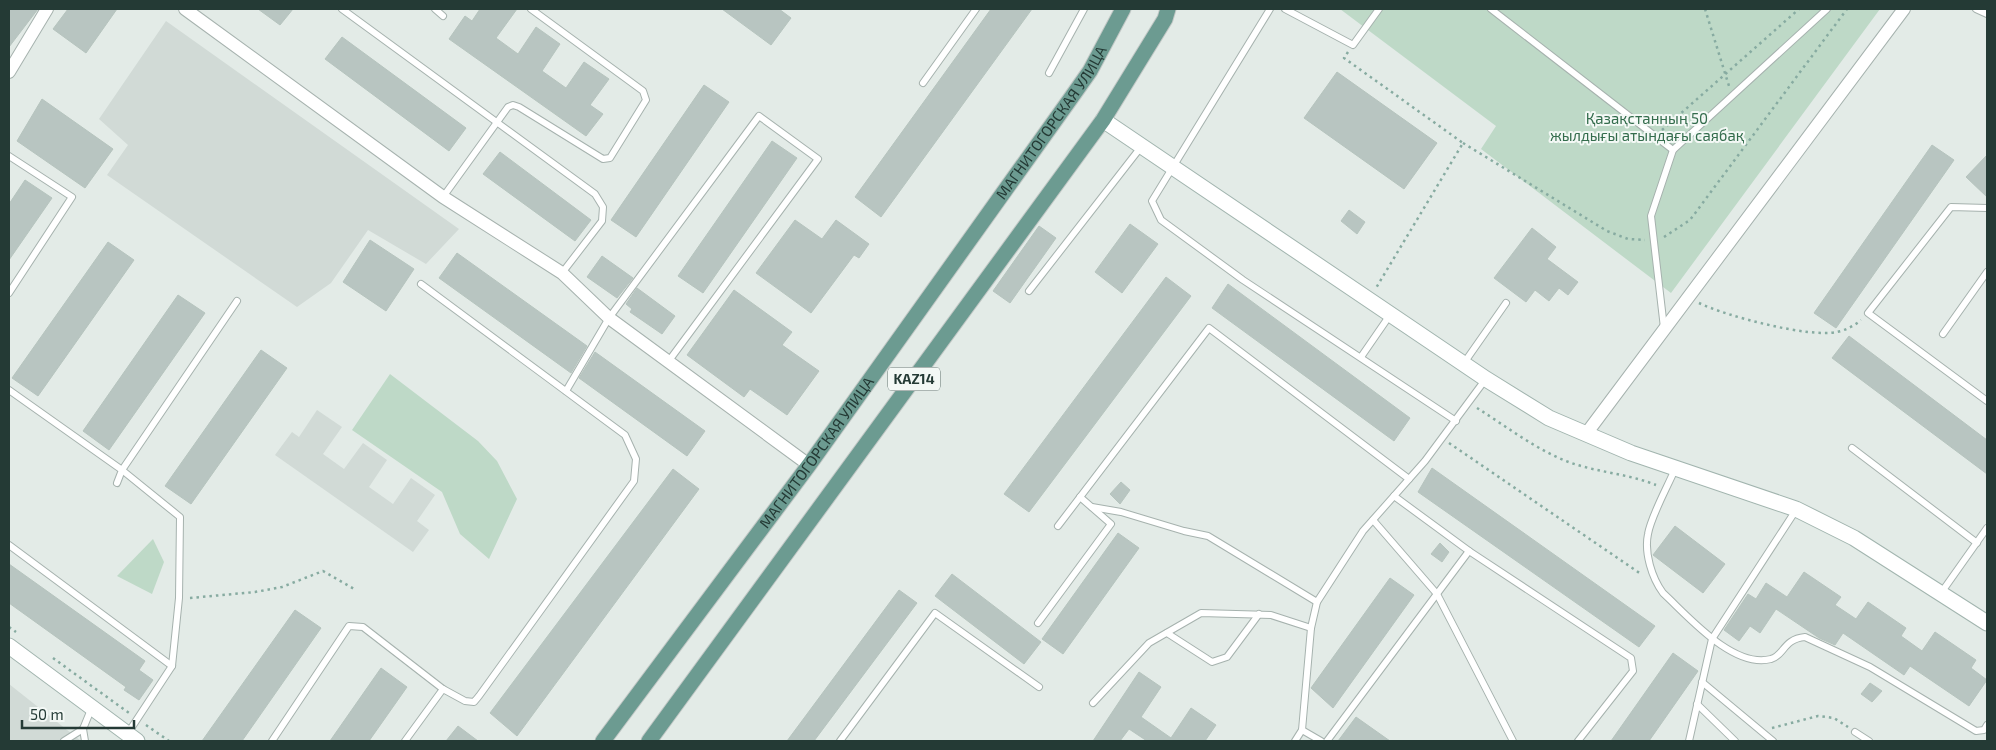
<svg xmlns="http://www.w3.org/2000/svg" width="1996" height="750" font-family="'Exo 2',sans-serif">
<rect width="100%" height="100%" fill="#e3ebe7"/>
<g fill="#d1dad6">
<polygon points="166,21 459,229 426,264 368,230 331,283 297,307 107,175 128,145 99,119"/>
<polygon points="317,410 342,427 323,454 344,469 363,443 387,460 369,487 393,504 411,478 435,495 417,521 429,530 413,552 275,455 292,432 299,437"/>
<polygon points="9,684 81,741 9,741"/>
</g>
<g fill="#bed9c7">
<polygon points="1340,9 1880,9 1671,293 1481,149 1496,126"/>
<polygon points="390,374 478,441 497,461 517,499 489,559 460,534 442,492 352,430"/>
<polygon points="153,539 164,562 152,594 117,576"/>
</g>
<g fill="#b8c5c1" stroke="#b6c4be">
<polygon points="9,9 38,9 9,47"/>
<polygon points="68,9 117,9 86,53 53,29"/>
<polygon points="258,9 293,9 280,25"/>
<polygon points="480,9 517,9 496,38 518,54 536,27 560,44 542,71 566,88 584,62 609,79 590,105 603,114 586,136 449,39 465,16 472,21"/>
<polygon points="722,9 779,9 791,18 771,45"/>
<polygon points="991,9 1032,9 881,217 855,197"/>
<polygon points="342,37 466,128 449,151 325,59"/>
<polygon points="1337,72 1437,143 1404,189 1304,118"/>
<polygon points="704,85 729,102 636,237 611,220"/>
<polygon points="42,99 113,149 85,188 17,141"/>
<polygon points="772,141 797,158 703,293 678,276"/>
<polygon points="1932,145 1954,160 1836,328 1814,313"/>
<polygon points="500,152 591,220 575,241 483,174"/>
<polygon points="1987,155 1987,197 1966,177"/>
<polygon points="25,180 52,198 9,260 9,204"/>
<polygon points="1349,210 1365,222 1357,234 1341,221"/>
<polygon points="795,220 822,239 836,220 869,244 859,258 854,255 811,313 756,273"/>
<polygon points="1130,224 1158,244 1122,293 1095,272"/>
<polygon points="1039,226 1056,238 1010,303 993,291"/>
<polygon points="1532,228 1556,247 1547,259 1578,282 1568,295 1559,288 1549,301 1535,290 1526,302 1494,278"/>
<polygon points="370,240 414,269 386,311 343,282"/>
<polygon points="108,242 134,260 38,396 12,378"/>
<polygon points="457,253 587,346 571,373 439,278"/>
<polygon points="602,256 633,278 617,298 587,277"/>
<polygon points="1166,277 1191,296 1029,512 1004,494"/>
<polygon points="1228,284 1410,418 1394,441 1212,308"/>
<polygon points="637,288 675,316 662,334 630,312 632,309 626,304"/>
<polygon points="734,290 792,332 782,345 819,371 787,415 750,389 744,397 687,355"/>
<polygon points="178,295 205,313 109,450 83,431"/>
<polygon points="1849,336 1987,440 1987,474 1832,358"/>
<polygon points="261,350 287,368 191,504 165,486"/>
<polygon points="595,352 705,431 687,456 579,378"/>
<polygon points="1432,468 1655,626 1639,647 1418,492"/>
<polygon points="673,469 699,489 517,736 490,713"/>
<polygon points="1121,482 1130,490 1120,504 1110,494"/>
<polygon points="1675,526 1725,564 1703,593 1653,555"/>
<polygon points="1118,533 1139,548 1063,654 1042,639"/>
<polygon points="1440,543 1449,552 1442,562 1431,554"/>
<polygon points="9,564 145,661 139,670 153,680 139,700 124,690 126,687 9,603"/>
<polygon points="1804,572 1841,597 1835,605 1856,619 1868,602 1906,628 1901,636 1922,651 1935,632 1976,660 1971,668 1987,680 1969,706 1910,666 1904,675 1843,633 1835,645 1819,638 1776,609 1760,633 1750,626 1739,641 1724,630 1748,594 1756,599 1766,583 1787,597"/>
<polygon points="952,574 1041,642 1024,664 935,596"/>
<polygon points="1390,578 1414,595 1333,708 1311,688"/>
<polygon points="899,590 917,603 814,741 787,741"/>
<polygon points="295,610 321,628 242,741 202,741"/>
<polygon points="1673,653 1698,671 1649,741 1611,741"/>
<polygon points="381,668 407,687 369,741 330,741"/>
<polygon points="1139,672 1161,687 1141,717 1171,738 1191,708 1216,725 1205,741 1147,741 1129,729 1120,741 1093,741"/>
<polygon points="1870,683 1882,691 1872,702 1861,694"/>
<polygon points="1356,717 1390,741 1338,741"/>
<polygon points="458,726 478,741 446,741"/>
</g>
<g fill="none" stroke-linecap="round" stroke-linejoin="round">
<defs>
<g id="lane">
<polyline points="342,9 595,194 603,207 602,221 562,273"/>
<polyline points="435,9 443,16"/>
<polyline points="1270,9 1152,201 1161,220 1243,280 1456,421"/>
<polyline points="1285,9 1353,45 1379,9"/>
<polyline points="1491,9 1673,150"/>
<polyline points="1976,9 1987,14"/>
<polyline points="1049,73 1084,9"/>
<polyline points="923,83 976,9"/>
<polyline points="9,156 72,197 9,293"/>
<polyline points="443,197 508,107 513,105 519,107 603,159 610,158 646,100 643,91 531,9"/>
<polyline points="1987,208 1951,207 1868,313 1987,401"/>
<polyline points="1029,291 1141,147"/>
<polyline points="1664,328 1651,216 1673,150 1827,9"/>
<polyline points="1943,334 1987,272"/>
<polyline points="1361,357 1390,315"/>
<polyline points="1464,363 1506,303"/>
<polyline points="9,390 122,470 117,483"/>
<polyline points="566,391 609,318 759,116 818,159 668,362"/>
<polyline points="1852,448 1977,543"/>
<path d="M1675,469C1668,486 1651,516 1648,534C1644,553 1652,578 1663,593C1688,616 1733,669 1771,659C1784,656 1783,639 1805,637L1870,667L1976,731L1984,730L1987,725"/>
<polyline points="1394,496 1469,551 1631,658 1633,671 1578,741"/>
<polyline points="1092,507 1121,512 1184,531 1208,536 1317,602"/>
<polyline points="1373,520 1437,594 1513,741"/>
<polyline points="1058,526 1209,328 1409,479"/>
<polyline points="9,545 172,666"/>
<polyline points="1941,593 1987,528"/>
<polyline points="1038,623 1111,524 1080,497"/>
<polyline points="1167,633 1212,662 1227,657 1259,614"/>
<polyline points="1702,682 1773,741"/>
<polyline points="1093,703 1149,643 1201,613 1271,615 1311,628"/>
<polyline points="1697,704 1735,741"/>
<polyline points="1302,730 1321,741"/>
<polyline points="1855,732 1869,741"/>
<polyline points="128,733 172,666 179,598 180,517 122,470 237,301"/>
<polyline points="64,741 83,729"/>
<polyline points="85,741 83,729 92,707"/>
<polyline points="272,741 349,626 363,627 443,689"/>
<polyline points="405,741 443,689 465,701 474,702 479,696 634,481 636,459 625,435 421,284"/>
<polyline points="840,741 935,613 1039,687"/>
<polyline points="1295,741 1302,730 1311,628 1317,602 1363,531 1425,461 1485,380"/>
<polyline points="1327,741 1469,551"/>
<polyline points="1689,741 1712,639 1796,510"/>
</g>
<g id="street">
<polyline points="185,9 443,197 562,273 609,318 809,465"/>
<polyline points="9,72 47,9"/>
<polyline points="1586,434 1904,9"/>
</g>
<g id="secondary">
<polyline points="1103,120 1486,379 1549,418 1631,453 1796,509 1854,538 1987,623"/>
<polyline points="9,646 137,741"/>
</g>
<g id="primary">
<path id="s1" d="M603,741L809,465L1071,98L1090,71L1123,9"/>
<polyline points="649,741 1103,120 1165,19 1168,9"/>
</g>
</defs>
<use href="#lane" stroke="#a6b2ae" stroke-width="8"/>
<use href="#street" stroke="#a6b2ae" stroke-width="14"/>
<use href="#secondary" stroke="#a2b5af" stroke-width="17"/>
<use href="#primary" stroke="#c2c8c6" stroke-width="17"/>
<g stroke="#87aba1" stroke-width="2.5" stroke-dasharray="2.5 4" stroke-linecap="butt">
<polyline points="1705,9 1729,86"/>
<polyline points="1348,52 1344,58 1463,143 1376,288"/>
<polyline points="1662,130 1799,9"/>
<polyline points="1463,143 1607,231 1628,239 1645,240"/>
<polyline points="1664,237 1690,220 1847,9"/>
<path d="M1699,303C1726,316 1808,338 1837,332C1846,330 1854,326 1861,320"/>
<path d="M1477,408C1509,428 1544,456 1581,466C1606,473 1631,475 1656,485"/>
<polyline points="1449,443 1641,574"/>
<polyline points="190,598 255,592 282,587 323,571 356,590"/>
<polyline points="9,627 16,632"/>
<polyline points="53,658 129,713"/>
<polyline points="146,725 169,741"/>
<polyline points="1772,728 1818,716 1834,718 1848,727"/>
</g>
<use href="#lane" stroke="#fff" stroke-width="6"/>
<use href="#street" stroke="#fff" stroke-width="12"/>
<use href="#secondary" stroke="#fff" stroke-width="15"/>
<use href="#primary" stroke="#6c9b91" stroke-width="15"/>
</g>
<g text-anchor="middle" stroke-width="4" stroke-linejoin="round" paint-order="stroke">
<rect fill="#f3f8f5" stroke="#62736f" stroke-width="1" x="888" y="367.5" width="52" height="23" rx="4"/>
<g font-size="14" font-weight="bold" fill="#243a35">
<text x="914" y="384">KAZ14</text>
</g>
<g font-size="15" fill="#336c4c" stroke="#f3f8f5">
<text x="1647" y="124">Қазақстанның 50<tspan x="1647" dy="17">жылдығы атындағы саябақ</tspan></text>
</g>
<g font-size="15" fill="#243a35" stroke="#f3f8f5">
<text dy="5" stroke="none"><textPath href="#s1" startOffset="764">МАГНИТОГОРСКАЯ УЛИЦА</textPath></text>
<text dy="5" stroke="none"><textPath href="#s1" startOffset="359">МАГНИТОГОРСКАЯ УЛИЦА</textPath></text>
</g>
</g>
<rect width="1996" height="750" fill="none" stroke="#243a35" stroke-width="20"/>
<path d="M22 720v8h112v-8" fill="none" stroke="#243a35" stroke-width="2.5"/>
<text x="30" y="720" font-size="15" fill="#243a35" stroke="#f3f8f5" stroke-width="4" paint-order="stroke">50 m</text>
</svg>
